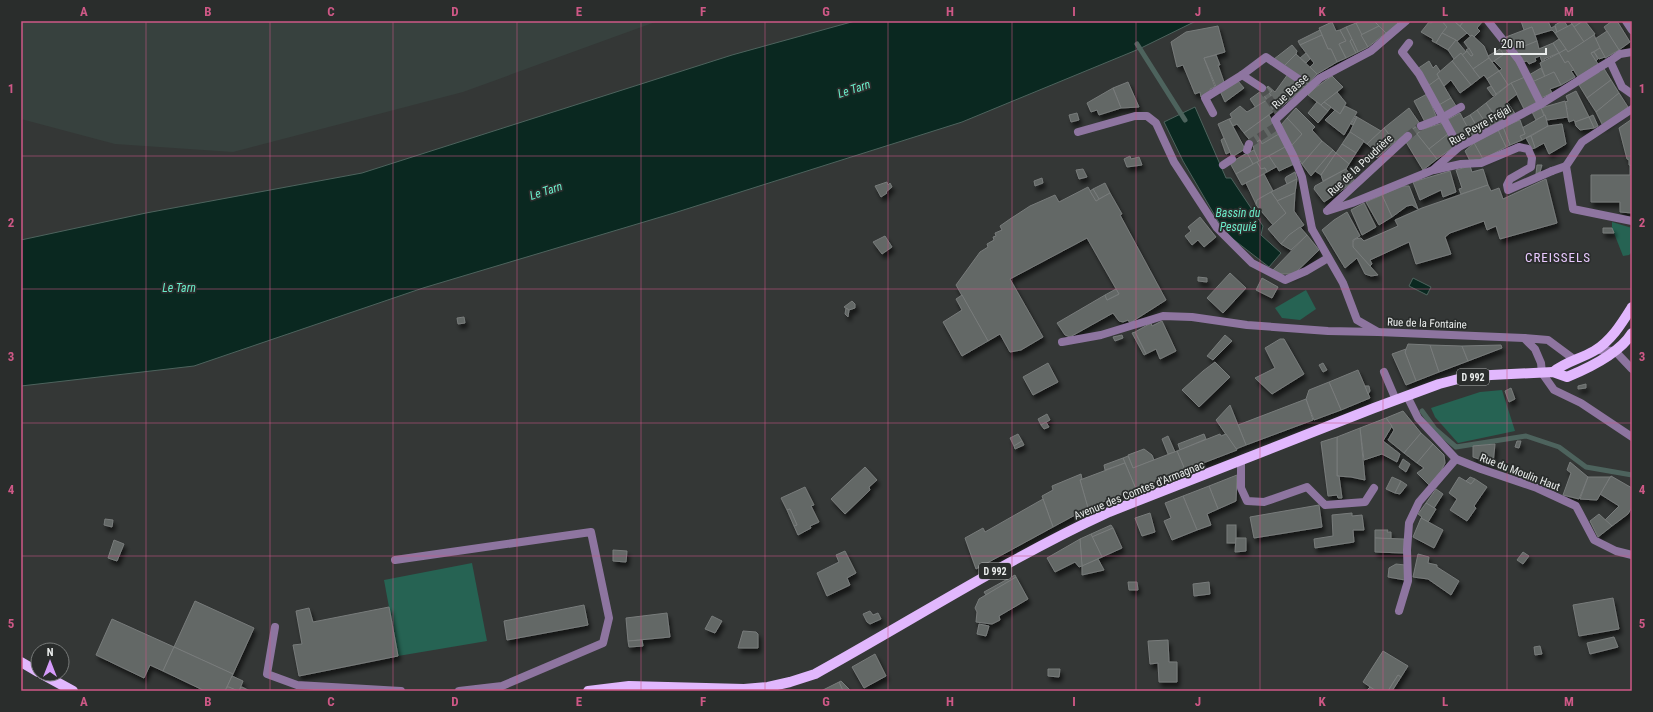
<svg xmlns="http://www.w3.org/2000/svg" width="1653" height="712" font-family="'Roboto Condensed',sans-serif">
<defs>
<filter id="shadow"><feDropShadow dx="2.5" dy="4.5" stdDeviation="2" flood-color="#0009"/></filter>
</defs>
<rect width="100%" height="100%" fill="#343736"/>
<polygon fill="#37413e" points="21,21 658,21 463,92 233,152 115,144 21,119"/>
<g fill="#266353">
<polygon points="1612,222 1632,228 1632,252 1629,255 1623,256 1612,228"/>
<polygon points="1306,290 1316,309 1300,320 1282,318 1275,308"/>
<polygon points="1502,390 1515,431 1458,443 1435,417 1431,408 1480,392"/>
<polygon points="472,563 487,641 398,656 384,580"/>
</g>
<g fill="#0a2820" stroke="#4d635d">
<polygon points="855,21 1196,21 1139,49 962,122 674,213 423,288 194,366 21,386 21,240 146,213 362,173 732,55"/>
<polygon points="1195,107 1226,178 1231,178 1263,226 1261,235 1281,253 1269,267 1225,233 1183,161 1164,122"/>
<polygon points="1413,278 1431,287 1427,295 1409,286"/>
</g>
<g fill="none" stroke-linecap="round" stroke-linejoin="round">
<g stroke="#4d635d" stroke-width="5">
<polyline points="1137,44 1185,120"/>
<polyline points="1422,411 1435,429 1456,447 1526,436 1559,447 1586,467 1632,475"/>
</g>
</g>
<g fill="#636766" stroke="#787c7b" filter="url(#shadow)">
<polygon points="1362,21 1374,21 1379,26 1361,35 1356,23"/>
<polygon points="1374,21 1396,21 1398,23 1386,33"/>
<polygon points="1434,21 1442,21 1447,27 1436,43 1432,41 1433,39 1421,32 1429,22 1431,23"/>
<polygon points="1442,21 1454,21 1467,33 1457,41 1442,33 1447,27"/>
<polygon points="1454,21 1464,21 1460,26"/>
<polygon points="1464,21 1483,21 1477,28 1480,31 1474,37 1472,35 1470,36 1460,26"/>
<polygon points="1521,21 1548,21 1551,28 1555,26 1557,32 1555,33 1552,30 1535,35 1532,27 1524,30"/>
<polygon points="1562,21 1564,21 1568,27 1557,32 1555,25"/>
<polygon points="1570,21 1583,21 1574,27"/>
<polygon points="1583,21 1585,21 1595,34 1584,42 1574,27"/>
<polygon points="1612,21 1617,21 1630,42 1619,50 1604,27"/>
<polygon points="1332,22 1336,31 1340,30 1346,41 1339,44 1346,58 1337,62 1331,49 1328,49 1319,28"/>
<polygon points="1356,23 1368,47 1358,52 1346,27"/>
<polygon points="1572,24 1584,42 1568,52 1555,33"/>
<polygon points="1218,26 1225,52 1204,58 1215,87 1210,89 1211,92 1201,97 1200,92 1195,94 1183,65 1177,67 1171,42 1186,32"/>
<polygon points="1379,26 1386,33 1368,47 1361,35"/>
<polygon points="1346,27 1352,39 1350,41 1356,53 1346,58 1339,44 1346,41 1340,30"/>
<polygon points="1532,27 1537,41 1515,50 1506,37"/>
<polygon points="1320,30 1322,35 1300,45 1298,41"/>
<polygon points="1607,31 1619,50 1605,58 1595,39"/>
<polygon points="1442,33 1456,40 1448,50 1436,43"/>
<polygon points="1322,35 1328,49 1331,49 1337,62 1317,74 1310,67 1314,63 1300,45"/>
<polygon points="1472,35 1484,46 1489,58 1473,69 1462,55 1467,51 1471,56 1473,55 1464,42"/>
<polygon points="1594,35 1600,48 1591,53 1598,64 1578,77 1568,61 1565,63 1559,53 1566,49 1568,52"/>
<polygon points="1352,39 1358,52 1356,53 1350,41"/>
<polygon points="1559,39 1566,49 1559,53 1553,43"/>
<polygon points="1456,40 1466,52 1462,55 1461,53 1454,59 1448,50"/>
<polygon points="1537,41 1539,49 1553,43 1559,53 1544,59 1545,61 1542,62 1540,56 1535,58 1536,61 1529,64 1527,61 1523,62 1515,50"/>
<polygon points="1292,45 1297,51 1296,54 1284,66 1274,59"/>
<polygon points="1505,45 1509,52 1504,55 1500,49"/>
<polygon points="1469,48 1473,55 1471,56 1466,50"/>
<polygon points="1600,48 1605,57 1599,59 1594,52"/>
<polygon points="1500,49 1504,55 1492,62 1488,56"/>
<polygon points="1509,51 1525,77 1508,85 1499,71 1502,69 1494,61"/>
<polygon points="1594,52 1598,59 1596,61 1591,53"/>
<polygon points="1306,53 1310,59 1306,63 1300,58"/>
<polygon points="1461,53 1480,78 1471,85 1452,61"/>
<polygon points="1559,53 1565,63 1568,61 1574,70 1571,71 1575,77 1561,85 1554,72 1545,77 1540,63"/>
<polygon points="1296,54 1317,74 1308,84 1284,66"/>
<polygon points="1216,55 1220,65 1218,65 1225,85 1217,89 1204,58"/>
<polygon points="1489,58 1499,71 1487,79 1484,75 1480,78 1473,69"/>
<polygon points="1429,61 1433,68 1436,65 1440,71 1437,74 1439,78 1428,86 1417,69"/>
<polygon points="1452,61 1471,85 1460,93 1451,80 1444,86 1437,74"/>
<polygon points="1603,67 1611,80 1587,98 1579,85"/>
<polygon points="1541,68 1545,77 1532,82 1529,75"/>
<polygon points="1499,71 1508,85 1496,94 1487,79"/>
<polygon points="1554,72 1561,85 1550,89 1552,93 1541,98 1532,82"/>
<polygon points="1288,74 1305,87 1280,108 1269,93 1272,91 1267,87 1268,86 1275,92"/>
<polygon points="1332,76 1343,87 1321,105 1308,95 1315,88"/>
<polygon points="1525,77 1538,103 1524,109 1511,83"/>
<polygon points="1301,78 1308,84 1305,87 1298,82"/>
<polygon points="1439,78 1451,98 1439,105 1428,86"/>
<polygon points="1611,80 1619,93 1596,112 1587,98"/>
<polygon points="1238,81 1244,88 1225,102 1220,91"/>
<polygon points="1128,82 1131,89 1139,107 1121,108 1113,88"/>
<polygon points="1511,83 1517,94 1507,102 1516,115 1507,119 1500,109 1494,114 1486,103"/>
<polygon points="1491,86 1496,94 1493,96 1487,88"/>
<polygon points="1267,87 1272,91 1269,93 1280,108 1274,111 1261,91"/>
<polygon points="1113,88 1121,108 1099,115 1097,110 1091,112 1087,103"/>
<polygon points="1261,91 1267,100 1256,108 1250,99"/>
<polygon points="1576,91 1589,117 1575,122 1574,120 1569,122 1566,111 1566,109 1567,109 1565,102 1568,101 1566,96"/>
<polygon points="1337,92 1346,103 1340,114 1324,102"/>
<polygon points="1619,93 1628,107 1603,126 1596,112"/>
<polygon points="1427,94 1436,116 1425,122 1414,101"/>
<polygon points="1451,98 1456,106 1443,114 1439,105"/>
<polygon points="1267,100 1274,111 1244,133 1237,124 1233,126 1229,119 1232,118 1230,114 1240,106 1247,112"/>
<polygon points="1565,101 1568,117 1547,120 1541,108"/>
<polygon points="1317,102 1328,111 1318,123 1308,113"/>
<polygon points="1324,102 1331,107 1328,111 1321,105"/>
<polygon points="1486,103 1498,122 1489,128 1477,110"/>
<polygon points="1345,106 1357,112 1344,135 1325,120 1335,110 1340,114"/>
<polygon points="1296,108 1315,127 1312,130 1322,141 1302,164 1291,146 1302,134 1287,118"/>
<polygon points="1409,108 1420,124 1395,142 1384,128"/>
<polygon points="1541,108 1544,116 1536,120 1532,112"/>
<polygon points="1500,109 1507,119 1498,122 1493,114"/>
<polygon points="1477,110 1489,128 1480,132 1470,115"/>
<polygon points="1077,113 1079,120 1071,122 1069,115"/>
<polygon points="1460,113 1468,128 1466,130 1471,137 1459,142 1447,120"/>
<polygon points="1269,115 1279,134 1262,144 1260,140 1253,144 1244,133"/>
<polygon points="1470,115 1480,132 1471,137 1466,130 1468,128 1463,119"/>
<polygon points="1545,115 1548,126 1522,140 1520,136 1525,134 1522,128"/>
<polygon points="1593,115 1598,126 1594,128 1589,117"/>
<polygon points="1356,116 1357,117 1353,125 1351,124"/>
<polygon points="1357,117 1381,131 1367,144 1350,132"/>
<polygon points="1589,117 1594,128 1580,130 1576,126 1575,122"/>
<polygon points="1287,118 1302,134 1291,146 1281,125"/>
<polygon points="1229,119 1245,149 1232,157 1218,124"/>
<polygon points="1632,119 1632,166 1629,165 1629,160 1627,159 1619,128"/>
<polygon points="1520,120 1525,134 1520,136 1522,140 1510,145 1503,127"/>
<polygon points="1443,123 1448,134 1429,149 1417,134 1423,129"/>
<polygon points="1420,124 1423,129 1410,139 1406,134"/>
<polygon points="1562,124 1566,144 1549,154 1544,143 1535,148 1531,136 1548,126"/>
<polygon points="1503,127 1510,145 1506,147 1498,130"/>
<polygon points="1384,128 1395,142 1377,158 1372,153 1375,151 1367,144"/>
<polygon points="1498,130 1506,147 1483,159 1474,143"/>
<polygon points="1350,132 1364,141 1356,153 1342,144"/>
<polygon points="1279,134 1285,147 1259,161 1254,150 1253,144 1260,140 1262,144"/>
<polygon points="1417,134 1437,159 1423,170 1406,142"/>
<polygon points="1448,134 1455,146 1437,159 1429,149"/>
<polygon points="1531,136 1535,148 1532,149 1526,138"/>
<polygon points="1224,138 1230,152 1226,154 1221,140"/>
<polygon points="1322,141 1333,150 1311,176 1302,164"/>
<polygon points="1474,143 1483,159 1470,161 1465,151"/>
<polygon points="1342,144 1356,153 1349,164 1336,153"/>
<polygon points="1285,147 1294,164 1279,171 1277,167 1276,167 1269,156"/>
<polygon points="1254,150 1259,161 1253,164 1247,153"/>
<polygon points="1333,150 1336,153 1321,175 1315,171"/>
<polygon points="1247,153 1253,164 1236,174 1230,163"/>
<polygon points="1336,153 1349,164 1346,169 1323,181 1321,175"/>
<polygon points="1130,156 1131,159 1139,157 1142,165 1127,167 1124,159"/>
<polygon points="1269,156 1276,167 1267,172 1265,168 1261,169 1257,162"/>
<polygon points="1257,162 1261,169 1265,168 1267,172 1242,185 1236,174"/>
<polygon points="1537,165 1542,165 1540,172 1536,174"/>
<polygon points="1630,165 1632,166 1632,213 1620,212 1620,202 1591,202 1591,175 1630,175"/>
<polygon points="1470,166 1472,172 1483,169 1488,185 1461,194 1459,189 1462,188 1456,170"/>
<polygon points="1083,169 1087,177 1079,179 1076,170"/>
<polygon points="1346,169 1355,181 1324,202 1314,189 1315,186"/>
<polygon points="1450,171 1456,192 1443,197 1441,190 1420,200 1413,182"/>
<polygon points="1295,172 1297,179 1287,184 1285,179 1286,177"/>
<polygon points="1264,174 1273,191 1260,198 1256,204 1246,183"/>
<polygon points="1042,178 1043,183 1035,186 1034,181"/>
<polygon points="1297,179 1295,193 1277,201 1271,192"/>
<polygon points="1546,179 1557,223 1500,239 1496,226 1487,230 1484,221 1450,233 1445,237 1451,254 1416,264 1409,242 1370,260 1372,264 1370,266 1353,247 1352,243 1355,239 1361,238 1364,241 1398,226 1395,220 1422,208 1488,185 1491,191 1499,188 1503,199"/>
<polygon points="887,182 888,185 890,183 892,187 886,192 887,193 881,197 875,186"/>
<polygon points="1105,183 1110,193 1099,199 1093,189"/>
<polygon points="1402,186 1409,186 1418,209 1412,205 1407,206 1392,217 1382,195"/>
<polygon points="1088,187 1096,201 1110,193 1122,214 1120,215 1166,300 1130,323 1128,320 1123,322 1119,321 1113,313 1070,337 1065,335 1057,323 1105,295 1107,300 1119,294 1087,238 1010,279 1043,337 1021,350 1010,352 1000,334 988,341 956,285 980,252 988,247 987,244 994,240 993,237 996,236 995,233 1002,230 1000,226 1010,219 1030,206 1055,195 1059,202"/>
<polygon points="1093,189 1099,199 1096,201 1090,191"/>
<polygon points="1271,192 1286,213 1273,225 1256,205 1257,200"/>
<polygon points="1295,193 1294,211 1304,225 1289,235 1281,244 1268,229 1286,213 1277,201"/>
<polygon points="1382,195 1392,217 1379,225 1366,202"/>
<polygon points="1364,203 1376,227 1362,235 1351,210"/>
<polygon points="1347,212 1360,236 1353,240 1353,247 1378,275 1371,276 1365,274 1357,258 1345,268 1322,230 1334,220"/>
<polygon points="1200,217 1216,237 1204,247 1198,240 1192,245 1185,236 1191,231 1188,227"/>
<polygon points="1300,227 1307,235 1291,250 1281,244 1289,235"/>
<polygon points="1603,228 1612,228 1614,233 1603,233"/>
<polygon points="1307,235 1319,250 1294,274 1281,274 1273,270"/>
<polygon points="885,236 892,247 882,254 873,242"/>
<polygon points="1230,273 1246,288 1223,313 1207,298"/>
<polygon points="1198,277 1207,278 1207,282 1198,281"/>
<polygon points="1262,278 1278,287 1272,298 1256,290"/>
<polygon points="1116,289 1119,294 1107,300 1105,295"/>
<polygon points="962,295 988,341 962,356 943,322 962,310 956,299"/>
<polygon points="852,301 855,304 855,308 849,310 844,307"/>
<polygon points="846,308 849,310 848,317 845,314"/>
<polygon points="464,317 465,323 458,324 457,318"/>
<polygon points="1162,321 1176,351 1160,359 1156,349 1146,354 1135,332 1151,323 1152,326"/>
<polygon points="1135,332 1146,354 1144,355 1132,333"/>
<polygon points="1122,335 1123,338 1115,341 1113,337"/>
<polygon points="1225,335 1232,341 1213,360 1207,356"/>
<polygon points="1280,339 1284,339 1304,374 1272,394 1255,378 1275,368 1265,348"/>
<polygon points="1408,344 1430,345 1439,372 1416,381 1405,352"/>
<polygon points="1430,345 1462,346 1468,361 1439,372"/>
<polygon points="1501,345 1502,348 1468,361 1462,346"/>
<polygon points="1406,349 1405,352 1416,381 1406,385 1392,354"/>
<polygon points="1215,362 1230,377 1199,407 1182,390 1203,371"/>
<polygon points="1048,363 1058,382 1033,395 1023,377"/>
<polygon points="1323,363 1327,370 1323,372 1319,365"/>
<polygon points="1358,370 1370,398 1341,410 1329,382"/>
<polygon points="1329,382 1341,410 1314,420 1306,399 1309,390"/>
<polygon points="1586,384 1586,388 1578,389 1578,386"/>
<polygon points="1365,386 1369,386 1370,391 1368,394"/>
<polygon points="1511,388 1515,399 1509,402 1505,391"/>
<polygon points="1306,399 1313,420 1246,445 1238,425"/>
<polygon points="1230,405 1246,445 1236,449 1216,420"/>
<polygon points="1403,411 1421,433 1404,453 1388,440 1394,430 1386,418"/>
<polygon points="1047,414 1050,420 1041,425 1038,419"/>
<polygon points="1386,418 1392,426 1383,441 1400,454 1397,462 1382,454 1364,460 1360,428"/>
<polygon points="1046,422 1049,427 1044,429 1041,425"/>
<polygon points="1360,428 1365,480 1351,477 1337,476 1337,437"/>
<polygon points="1421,433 1433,444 1417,463 1404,453"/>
<polygon points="1018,434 1022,441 1014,446 1010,438"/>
<polygon points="1204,434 1206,439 1180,450 1178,444"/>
<polygon points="1220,434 1221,436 1226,434 1237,450 1185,470 1177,451"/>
<polygon points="1168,436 1175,452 1168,454 1162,439"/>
<polygon points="1337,437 1337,476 1339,476 1342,498 1338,498 1337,495 1328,496 1321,442"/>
<polygon points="1022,441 1024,445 1015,449 1014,446"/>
<polygon points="1517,441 1521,441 1519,448 1515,447"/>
<polygon points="1433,444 1444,455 1445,463 1441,471 1429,485 1417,473 1424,468 1417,463"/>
<polygon points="1495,444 1493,464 1473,457 1473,446"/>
<polygon points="1144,449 1152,455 1154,460 1133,468 1128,455"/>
<polygon points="1177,451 1185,470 1136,489 1123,458 1128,456 1133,468"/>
<polygon points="1123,458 1125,463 1105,470 1104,465"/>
<polygon points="1403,459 1410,464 1406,472 1399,467"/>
<polygon points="1570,462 1588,477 1579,499 1563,495 1571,473 1567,470"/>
<polygon points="1125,463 1136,489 1088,508 1080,480"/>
<polygon points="865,467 877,480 869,487 870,490 845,514 831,499"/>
<polygon points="1081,474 1082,479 1080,480 1088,508 1053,527 1042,496 1053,490 1052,486"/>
<polygon points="1237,475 1236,501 1218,509 1209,486"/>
<polygon points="1611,476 1632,488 1632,507 1628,514 1612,526 1605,520 1619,506 1600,494"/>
<polygon points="1392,477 1401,481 1395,493 1386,489"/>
<polygon points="1459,477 1471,484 1475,479 1487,487 1474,506 1476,508 1467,521 1450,510 1457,499 1449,493"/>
<polygon points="1470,477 1475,479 1471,484 1466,481"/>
<polygon points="1588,477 1610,477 1597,500 1580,499"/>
<polygon points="1401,481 1407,485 1400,494 1395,493"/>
<polygon points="1209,486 1218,509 1207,514 1211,525 1197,530 1183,496"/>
<polygon points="805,487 814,505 811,506 819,522 810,526 811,528 798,535 794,526 797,525 790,509 787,510 781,498"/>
<polygon points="1436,489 1443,494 1434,508 1426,503"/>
<polygon points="1183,496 1197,530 1172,540 1164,521 1171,518 1165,503"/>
<polygon points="1043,499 1053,527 976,569 965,538 983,528 985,532"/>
<polygon points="1426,503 1436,509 1428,522 1421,518 1422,517 1418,514"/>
<polygon points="1319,505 1322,527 1254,538 1250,517"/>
<polygon points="790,509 797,525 794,526 787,510"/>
<polygon points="1150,513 1155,532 1142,536 1135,518"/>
<polygon points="1352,513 1352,516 1362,515 1364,530 1353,530 1354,542 1315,548 1314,539 1333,536 1332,515"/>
<polygon points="1599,514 1612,526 1598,537 1590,521"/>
<polygon points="1421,518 1443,530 1434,548 1413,537"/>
<polygon points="105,519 113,520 112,527 104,525"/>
<polygon points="1111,525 1113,528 1092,537 1091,534"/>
<rect x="1227" y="525" width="9" height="18"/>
<polygon points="1113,528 1122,548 1102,557 1092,537"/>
<polygon points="1375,530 1388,530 1387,532 1391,532 1391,539 1375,538"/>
<polygon points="1091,534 1102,557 1082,566 1080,539"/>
<polygon points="1236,538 1246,538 1246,551 1235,552"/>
<polygon points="1375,538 1404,539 1404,553 1375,552"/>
<polygon points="1080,539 1082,566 1079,567 1075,562 1055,572 1047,558"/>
<polygon points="114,540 124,544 117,561 108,558"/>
<polygon points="613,550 627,551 626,562 613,561"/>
<polygon points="845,551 856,573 847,578 850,585 827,596 817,573 839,562 836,555"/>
<polygon points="1523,552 1529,556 1523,564 1517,560"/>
<polygon points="1418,554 1429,557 1428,563 1437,565 1437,567 1459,581 1451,595 1428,579 1413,577"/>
<polygon points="1098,559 1104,570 1082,575 1082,566"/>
<polygon points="1396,564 1405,565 1405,580 1388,577 1389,568"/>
<polygon points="1015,575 1016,577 986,595 984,592"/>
<polygon points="1016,577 1028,599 999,616 1000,620 992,624 976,622 977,612 975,608 979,599"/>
<polygon points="1128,582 1137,582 1138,590 1129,590"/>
<polygon points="1209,582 1210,594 1194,596 1193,584"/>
<polygon points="1613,598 1619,629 1579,636 1573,605"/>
<polygon points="195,601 254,628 233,674 174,647"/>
<polygon points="584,605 588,625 507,640 504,621"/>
<polygon points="389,607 398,656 299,676 293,645 302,644 296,611 309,608 313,622"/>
<polygon points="870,611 873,615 878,613 881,619 870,624 867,622 863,614"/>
<polygon points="667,613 670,637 628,641 626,618"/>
<polygon points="712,616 722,621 715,633 705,629"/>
<polygon points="112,619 174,647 163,671 150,665 144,678 96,655"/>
<polygon points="979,624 989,626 986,636 977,634"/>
<polygon points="743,631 756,632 758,634 758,648 738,648"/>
<polygon points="1614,637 1618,647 1590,654 1587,643"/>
<polygon points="642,640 643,646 629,647 628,641"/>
<polygon points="1168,640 1169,662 1177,662 1177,682 1159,682 1158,663 1150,664 1148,641"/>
<polygon points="1540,646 1542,654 1535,655 1534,647"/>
<polygon points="174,647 233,674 225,691 205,691 163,671"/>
<polygon points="1383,651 1408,666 1401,677 1398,675 1388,691 1376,691 1363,682"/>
<polygon points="875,654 886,676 864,688 852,667"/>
<polygon points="1048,669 1060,669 1059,677 1048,676"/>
<polygon points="1398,675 1401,677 1392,691 1388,691"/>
<polygon points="232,676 243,681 239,691 227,687"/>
<polygon points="841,681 851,691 843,691 839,682"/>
<polygon points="839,682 843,691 821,691"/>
<polygon points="227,687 229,687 238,691 225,691"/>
<polygon points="241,687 242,687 250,691 239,691"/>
<polygon points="1370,687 1376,691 1367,690"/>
</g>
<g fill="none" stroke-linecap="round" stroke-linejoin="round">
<g stroke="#4f5251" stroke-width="8" stroke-dasharray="8 4" stroke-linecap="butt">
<polyline points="1262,88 1280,115"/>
<polyline points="1408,136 1421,126"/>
<polyline points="1249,144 1278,125"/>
</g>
<g stroke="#8e75a0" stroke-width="8">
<polyline points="1062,342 1101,335 1163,316 1192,317 1247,325 1328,331 1378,332"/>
<polyline points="1384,372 1396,400"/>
<polyline points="1241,461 1241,488 1247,501 1264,502 1307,487 1325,505 1365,502 1374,488"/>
<polyline points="395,560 591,532 609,618 603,643 502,686 459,691"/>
<polyline points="275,627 267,674 297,685 401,691"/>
</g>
<g stroke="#8e75a0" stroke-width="8">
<polyline points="1488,21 1519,60 1541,104"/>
<polyline points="1409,43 1402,52 1419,74 1459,147"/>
<polyline points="1600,67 1610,61"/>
<polyline points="1242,75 1262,88"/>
<polyline points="1213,113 1205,98 1242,75 1266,57 1300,80"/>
<polyline points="1421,126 1442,118 1461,107"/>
<polyline points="1247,150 1249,144"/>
<polyline points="1223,165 1232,159"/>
<polyline points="1434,170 1461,164 1481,163 1519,147 1528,149 1532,158 1531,167 1510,179 1507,185 1508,190 1552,171"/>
<polyline points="1329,209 1408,136"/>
<polyline points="1327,211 1352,203 1433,170 1459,147 1541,104 1597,69"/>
<polyline points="1312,229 1302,177 1293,155 1275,120 1320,78 1371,51 1406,21"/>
</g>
<g stroke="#8e75a0" stroke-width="8">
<polyline points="1626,21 1632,30"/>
<polyline points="1632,52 1620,54 1610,61 1622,87 1632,94"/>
<polyline points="1632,109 1582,142 1566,166 1573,209 1632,221"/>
<polyline points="1078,132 1135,116 1147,116 1156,123 1174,162 1217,228 1252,263 1285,280 1306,271 1328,258"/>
<polyline points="1552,171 1566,166"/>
<polyline points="1312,229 1343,283 1357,320 1378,332 1524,338"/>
<polyline points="1595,350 1615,351 1632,369"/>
<polyline points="1575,360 1548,340 1524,338 1535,349 1541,363 1542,373 1554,390 1581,403 1632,437"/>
<polyline points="1407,396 1418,418 1456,459 1481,469 1537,488 1576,506 1594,540 1616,551 1632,555"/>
<polyline points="1399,611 1408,581 1407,550 1409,523 1419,502 1456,459"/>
</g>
<g stroke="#e1b7fd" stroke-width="10">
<path d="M1553,372C1565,362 1580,359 1594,351C1611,341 1622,323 1632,307"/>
<polyline points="21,662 38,672"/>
<polyline points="42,674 73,691"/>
<path d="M588,691L629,686L744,689L768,687L790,682L815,674C913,620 1007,559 1109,512L1374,408L1439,384L1462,378L1491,375L1553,372L1567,377C1589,368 1619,354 1632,333"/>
</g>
</g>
<path fill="none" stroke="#ce5886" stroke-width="1" stroke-opacity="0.55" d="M146,21V691M270,21V691M393,21V691M517,21V691M641,21V691M765,21V691M888,21V691M1012,21V691M1136,21V691M1260,21V691M1383,21V691M1507,21V691M21,156H1632M21,289H1632M21,423H1632M21,556H1632"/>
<g text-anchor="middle" stroke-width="3.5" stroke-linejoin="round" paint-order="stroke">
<g fill="#2a2d2c" stroke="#b0b3b2" stroke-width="1">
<rect x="1457" y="369" width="32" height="16" rx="3"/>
<rect x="979" y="563" width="32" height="16" rx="3"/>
</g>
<g font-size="10" font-weight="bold" fill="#eaedec">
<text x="1473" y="381">D 992</text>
<text x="995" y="575">D 992</text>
</g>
<g font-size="11" fill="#eaedec" stroke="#2a2d2c">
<text transform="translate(1290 91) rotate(-43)" y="4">Rue Basse</text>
<text transform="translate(1480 125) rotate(-30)" y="4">Rue Peyre Fréjal</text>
<text transform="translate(1360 165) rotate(-43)" y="4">Rue de la Poudrière</text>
<text transform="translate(1427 323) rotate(2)" y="4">Rue de la Fontaine</text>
<text transform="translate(1520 472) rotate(21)" y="4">Rue du Moulin Haut</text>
<text transform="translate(1139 490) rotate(-22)" y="4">Avenue des Comtes d'Armagnac</text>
</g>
<g font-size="12" font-style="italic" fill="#6aecc9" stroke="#2a2d2c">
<text transform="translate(854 89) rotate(-18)" y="4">Le Tarn</text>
<text transform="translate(546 191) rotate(-18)" y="4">Le Tarn</text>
<text x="1238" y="217">Bassin du<tspan x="1238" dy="14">Pesquié</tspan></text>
<text x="179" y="292">Le Tarn</text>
</g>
<g font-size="13" letter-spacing="1" fill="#e9c9ff" stroke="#2a2d2c">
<text x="1558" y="262">CREISSELS</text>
</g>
</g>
<rect width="1653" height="712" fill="none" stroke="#2a2d2c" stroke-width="44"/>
<g transform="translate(50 662)"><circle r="19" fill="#2a2d2c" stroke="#777a79"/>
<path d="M0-3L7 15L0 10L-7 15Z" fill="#d59bfa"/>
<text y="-6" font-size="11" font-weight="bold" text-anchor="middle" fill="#eaedec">N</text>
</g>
<path d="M1495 48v6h51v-6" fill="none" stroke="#eaedec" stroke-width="2"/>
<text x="1501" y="48" font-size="12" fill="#eaedec" stroke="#2a2d2c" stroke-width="3" paint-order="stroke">20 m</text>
<rect x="22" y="22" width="1609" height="668" fill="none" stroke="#ce5886" stroke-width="1.5"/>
<g font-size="13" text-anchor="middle" font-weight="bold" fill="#ce5886">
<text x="84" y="16">A</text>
<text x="208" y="16">B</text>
<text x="331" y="16">C</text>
<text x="455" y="16">D</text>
<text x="579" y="16">E</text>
<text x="703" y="16">F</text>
<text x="826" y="16">G</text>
<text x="950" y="16">H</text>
<text x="1074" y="16">I</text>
<text x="1198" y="16">J</text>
<text x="1322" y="16">K</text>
<text x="1445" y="16">L</text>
<text x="1569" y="16">M</text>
<text x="11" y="93">1</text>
<text x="1642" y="93">1</text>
<text x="11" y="227">2</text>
<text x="1642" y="227">2</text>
<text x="11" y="361">3</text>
<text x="1642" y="361">3</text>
<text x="11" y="494">4</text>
<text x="1642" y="494">4</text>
<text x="11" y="628">5</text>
<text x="1642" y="628">5</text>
<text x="84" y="706">A</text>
<text x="208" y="706">B</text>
<text x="331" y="706">C</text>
<text x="455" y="706">D</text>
<text x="579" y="706">E</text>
<text x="703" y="706">F</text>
<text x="826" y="706">G</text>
<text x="950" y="706">H</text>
<text x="1074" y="706">I</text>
<text x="1198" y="706">J</text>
<text x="1322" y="706">K</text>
<text x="1445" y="706">L</text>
<text x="1569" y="706">M</text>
</g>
</svg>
